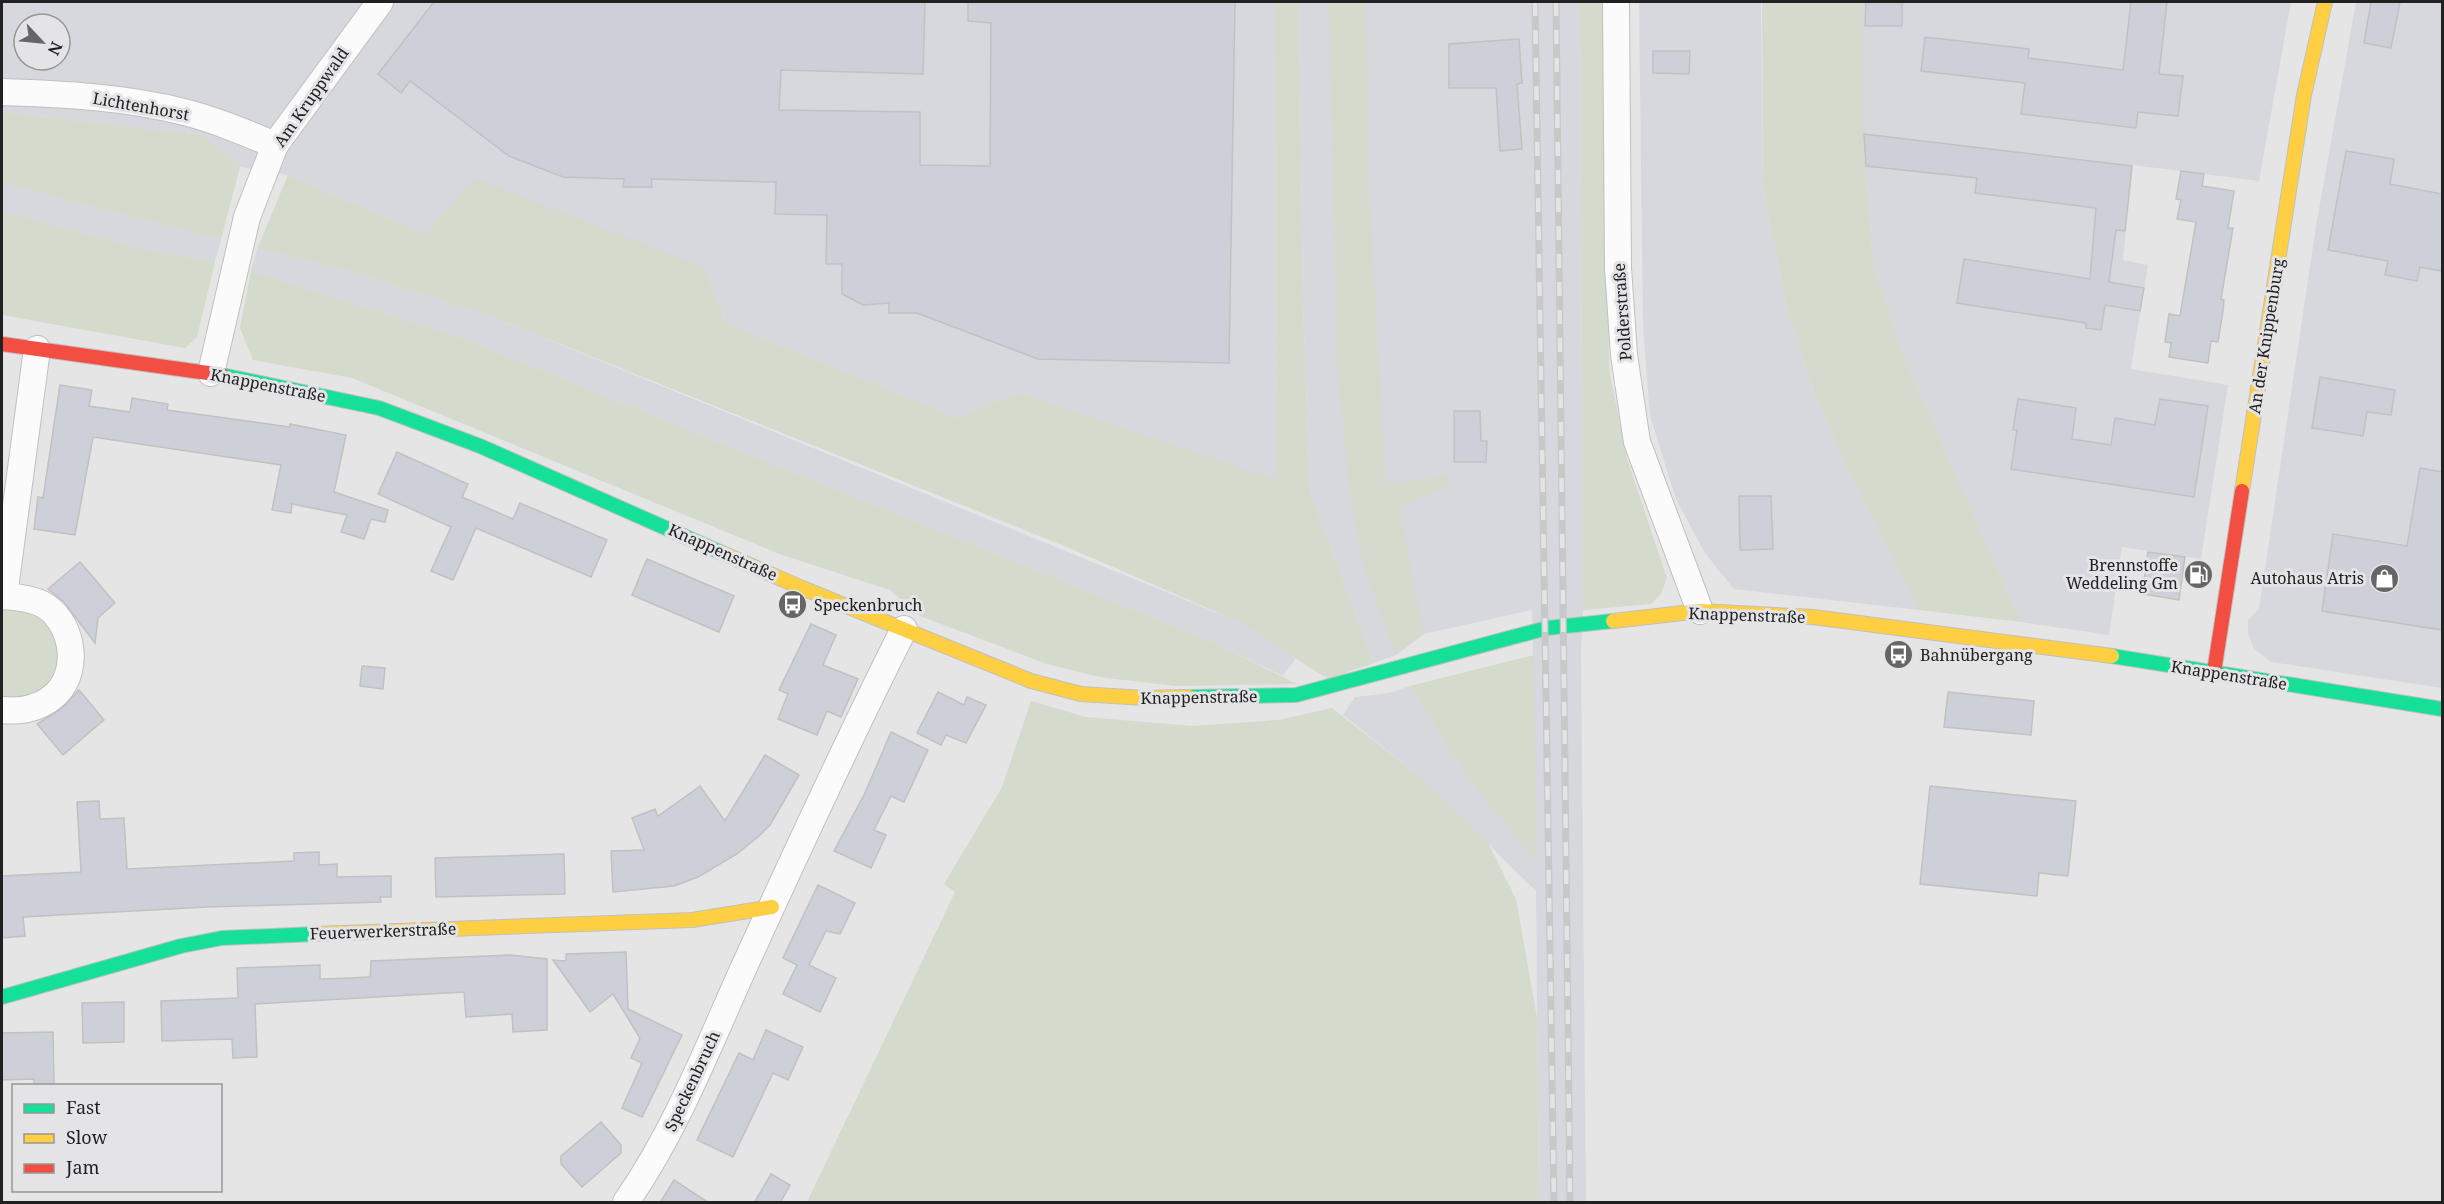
<svg xmlns="http://www.w3.org/2000/svg" width="2444" height="1204" font-family="'Noto Serif',serif">
<rect width="100%" height="100%" fill="#e5e5e6"/>
<g fill="#d6d8de" fill-rule="evenodd">
<path d="M2,2H1275L1276,481L1018,392L958,418L726,323L705,268L425,234L288,175L240,167L203,135L2,112ZM24,24H60V60H24Z"/>
<polygon points="1299,2 1580,2 1583,610 1581,653 1586,1202 1539,1202 1536,891 1418,775 1343,715 1355,697 1389,693 1410,686 1468,779 1537,861 1532,610 1424,634 1396,655 1374,663 1310,491 1303,304"/>
<polygon points="1639,2 1761,2 1763,187 1786,305 1813,390 1848,471 1919,610 1734,589 1705,553 1676,499 1650,416 1643,327"/>
<polygon points="1863,2 2291,2 2259,181 2133,165 2123,260 2148,265 2131,369 2228,385 2201,559 2122,547 2109,635 2021,622 1902,352 1873,262 1863,131"/>
<polygon points="2356,2 2442,2 2442,688 2271,662 2254,649 2248,633 2248,620 2259,609 2316,226"/>
<polygon points="2,183 221,240 215,262 138,248 2,211"/>
<polygon points="257,249 345,269 495,318 1237,621 1296,658 1283,676 1213,642 462,338 251,271"/>
</g>
<g fill="#d4dacc">
<polygon points="1275,2 1299,2 1303,304 1310,491 1374,663 1328,679 1237,621 1074,550 495,318 345,269 257,249 288,175 425,234 475,178 705,268 726,323 958,418 1018,392 1276,480"/>
<polygon points="1329,2 1366,2 1369,189 1386,484 1449,475 1449,486 1399,507 1424,634 1396,655 1365,570 1351,505 1337,363"/>
<polygon points="1580,2 1605,2 1609,369 1627,459 1667,578 1661,594 1651,604 1583,610"/>
<polygon points="1762,2 1863,2 1863,131 1873,262 1902,352 2021,622 1919,610 1848,471 1813,390 1786,305 1763,187"/>
<polygon points="2,112 203,135 240,167 221,240 2,183"/>
<polygon points="2,211 138,248 215,262 197,337 185,348 2,315"/>
<polygon points="251,271 462,338 1213,642 1297,684 1175,686 1099,677 1047,664 920,616 890,590 782,555 352,378 253,360 240,328"/>
<path d="M2,607C13,609 27,609 38,615C61,628 64,660 52,681C49,688 42,693 37,699L2,701Z"/>
<polygon points="1534,655 1537,862 1468,779 1410,686"/>
<polygon points="1031,701 1086,717 1192,726 1279,720 1332,708 1418,775 1487,841 1516,899 1537,1018 1539,1202 807,1202 955,892 944,884 1002,787"/>
</g>
<g fill="#ced0d9" stroke="#c1c1c2" stroke-width="1.5">
<polygon points="434,2 925,2 923,74 781,70 779,110 920,112 920,165 990,166 991,23 968,21 968,2 1235,2 1229,363 1038,359 917,313 889,313 889,303 863,305 842,294 842,264 826,264 827,215 775,214 776,182 651,179 652,187 623,187 624,179 563,177 509,156 410,81 401,93 378,74"/>
<polygon points="1866,2 1902,2 1902,26 1865,26"/>
<polygon points="2131,2 2167,2 2159,74 2183,76 2178,116 2138,112 2136,128 2021,114 2025,83 1921,71 1925,37 2029,49 2028,58 2123,70"/>
<polygon points="2371,2 2400,2 2391,48 2364,43"/>
<polygon points="1519,39 1522,83 1517,84 1522,149 1500,151 1496,88 1449,88 1449,44"/>
<polygon points="1653,51 1690,51 1689,74 1653,73"/>
<polygon points="1864,134 2132,166 2125,231 2116,230 2109,282 2144,288 2140,311 2105,305 2101,330 2086,328 2086,323 1957,303 1964,259 2090,279 2096,208 1975,193 1977,178 1866,166"/>
<polygon points="2346,151 2394,159 2390,184 2442,194 2442,271 2420,267 2417,281 2385,275 2388,261 2328,250"/>
<polygon points="2181,171 2204,174 2202,186 2234,191 2228,228 2233,228 2221,299 2224,300 2223,311 2218,342 2211,341 2208,363 2169,357 2171,343 2165,342 2169,314 2180,316 2196,222 2177,219 2181,200 2176,199"/>
<polygon points="2320,377 2395,390 2391,415 2367,412 2363,436 2312,428"/>
<polygon points="60,385 92,390 89,406 130,412 132,398 168,404 167,410 290,427 290,424 346,435 334,492 388,510 385,522 371,519 364,539 341,532 347,515 292,504 291,513 272,510 281,465 93,437 75,535 34,529 38,497 43,498"/>
<polygon points="2018,399 2076,408 2072,439 2111,445 2115,418 2155,425 2160,399 2208,406 2194,497 2011,469 2017,430 2013,430"/>
<polygon points="1454,411 1480,411 1481,441 1487,441 1486,462 1454,462"/>
<polygon points="397,452 468,484 462,497 513,519 520,503 607,540 591,577 476,528 453,580 431,571 451,527 378,494"/>
<polygon points="2420,468 2442,472 2442,630 2322,611 2333,534 2407,546"/>
<polygon points="1739,496 1771,496 1773,549 1740,550"/>
<polygon points="2148,552 2185,557 2179,600 2142,594"/>
<polygon points="647,559 734,596 719,632 632,595"/>
<polygon points="80,562 115,603 98,618 95,643 64,602 48,589"/>
<polygon points="811,624 836,635 823,665 858,679 841,717 827,711 817,735 778,719 788,694 779,690"/>
<polygon points="362,666 385,668 383,689 360,686"/>
<polygon points="79,690 104,720 63,755 37,724 61,709"/>
<polygon points="938,692 964,705 967,697 986,705 966,743 946,735 941,745 917,733"/>
<polygon points="1948,692 2034,701 2031,735 1944,727"/>
<polygon points="891,732 928,750 904,802 891,796 874,830 886,835 871,868 834,851 865,793"/>
<polygon points="765,755 799,775 770,825 759,836 737,854 698,877 674,886 613,892 611,851 644,850 632,818 655,809 658,816 700,786 725,821"/>
<polygon points="1930,786 2076,801 2068,876 2039,873 2037,896 1920,884"/>
<polygon points="99,801 100,819 124,818 127,869 294,861 294,853 319,852 319,865 337,864 337,877 391,876 391,897 380,897 381,902 207,907 23,917 25,936 2,938 2,876 81,872 77,802"/>
<polygon points="564,854 565,894 436,897 435,858"/>
<polygon points="818,885 855,903 840,934 826,931 809,965 836,978 820,1012 783,994 797,965 783,958"/>
<polygon points="626,952 628,1009 682,1035 642,1117 622,1108 642,1063 631,1058 640,1038 613,994 590,1012 553,960 566,961 566,954"/>
<polygon points="510,955 547,959 547,1030 513,1032 512,1014 466,1017 464,992 255,1004 257,1057 233,1058 232,1039 162,1041 161,1001 238,998 237,968 320,965 320,979 350,978 370,977 371,961"/>
<polygon points="124,1002 124,1042 83,1043 82,1003"/>
<polygon points="766,1030 803,1047 788,1080 773,1073 733,1157 697,1140 739,1053 753,1060"/>
<polygon points="53,1032 54,1084 34,1084 34,1079 2,1080 2,1033"/>
<polygon points="601,1122 621,1145 621,1153 582,1187 561,1164 561,1156"/>
<polygon points="771,1174 790,1185 780,1203 754,1203"/>
<polygon points="674,1180 709,1203 660,1203"/>
</g>
<g fill="none" stroke-linecap="round" stroke-linejoin="round">
<defs>
<g id="street">
<polyline points="1616,2 1618,268 1624,355 1637,442 1700,611"/>
<path d="M2,92C63,94 125,97 184,112C216,120 246,133 275,145"/>
<polyline points="211,373 247,217 275,145 380,2"/>
<path d="M2,596C15,597 30,598 42,604C72,620 81,668 57,693C42,708 22,712 2,710"/>
<polyline points="4,596 37,349"/>
<path d="M626,1202C676,1130 708,1047 744,967C796,853 848,740 904,629"/>
</g>
<g id="fast">
<polyline points="222,375 379,408 480,446 720,552"/>
<polyline points="2112,656 2442,709"/>
<polyline points="1189,697 1296,695 1547,628 1613,621"/>
<polyline points="2,997 181,946 222,938 316,934"/>
</g>
<g id="slow">
<polyline points="2242,491 2304,95 2325,2"/>
<polyline points="720,552 802,588 1031,681 1081,694 1144,698 1189,697"/>
<polyline points="1613,621 1700,611 1813,617 2112,656"/>
<polyline points="316,934 692,920 772,907"/>
</g>
<g id="jam">
<polyline points="2,344 222,375"/>
<polyline points="2214,672 2242,491"/>
</g>
</defs>
<use href="#street" stroke="#c0c0c1" stroke-width="28"/>
<use href="#fast" stroke="#c0c0c1" stroke-width="16"/>
<use href="#slow" stroke="#c0c0c1" stroke-width="16"/>
<use href="#jam" stroke="#c0c0c1" stroke-width="16"/>
<use href="#street" stroke="#fbfbfb" stroke-width="26"/>
<use href="#fast" stroke="#16e098" stroke-width="14"/>
<use href="#slow" stroke="#ffcf43" stroke-width="14"/>
<use href="#jam" stroke="#f24e42" stroke-width="14"/>
<defs>
<g id="rail">
<polyline points="1535,2 1554,1202"/>
<polyline points="1556,2 1570,1202"/>
</g>
</defs>
<use href="#rail" stroke="#c8c8c8" stroke-width="7"/>
<use href="#rail" stroke="#e4e4e7" stroke-width="4.5" stroke-dasharray="14" stroke-linecap="butt"/>
</g>
<defs>
<symbol id="fuel-disc" viewBox="-11 -11 22 22"><circle r="9.5" fill="#666667" stroke="#e4e4e7"/><path d="M-5.5-6h7V0h2V4h1.3V-2.5L3-4.5l.8-.8L6-3V5H2.5V1h-1V6h-7ZM-4.2-4.7v3.2H.2V-4.7Z" fill="#fff"/></symbol>
<symbol id="shop-disc" viewBox="-11 -11 22 22"><circle r="9.5" fill="#666667" stroke="#e4e4e7"/><path d="M-5-2.5h2.3a2.7 3.5 0 0 1 5.4 0H5L5.5 6h-11ZM-1.5-2.5h3a1.5 2.3 0 0 0-3 0Z" fill="#fff"/></symbol>
<symbol id="bus-disc" viewBox="-11 -11 22 22"><circle r="9.5" fill="#666667" stroke="#e4e4e7"/><path d="M-5-6H5V4H4V6H2V4H-2V6H-4V4H-5ZM-3.5-4V0h7V-4ZM-3.5 1.2v1.5H-2V1.2ZM2 1.2v1.5H3.5V1.2Z" fill="#fff"/></symbol>
</defs>
<g fill-rule="evenodd">
<use href="#fuel-disc" x="2182" y="558" width="33" height="33"/>
<use href="#shop-disc" x="2368" y="562" width="33" height="33"/>
<use href="#bus-disc" x="776" y="588" width="33" height="33"/>
<use href="#bus-disc" x="1882" y="638" width="33" height="33"/>
</g>
<g text-anchor="middle" stroke-width="6" stroke-linejoin="round" paint-order="stroke">
<g font-size="16" fill="#212122" stroke="#e4e4e7">
<text transform="translate(311 97) rotate(-55)" y="6">Am Kruppwald</text>
<text transform="translate(141 106) rotate(10)" y="6">Lichtenhorst</text>
<text transform="translate(1622 312) rotate(-94)" y="6">Polderstraße</text>
<text transform="translate(2266 336) rotate(-81)" y="6">An der Knippenburg</text>
<text transform="translate(268 385) rotate(11)" y="6">Knappenstraße</text>
<text transform="translate(723 552) rotate(24)" y="6">Knappenstraße</text>
<text transform="translate(1747 615) rotate(2)" y="6">Knappenstraße</text>
<text transform="translate(2229 675) rotate(9)" y="6">Knappenstraße</text>
<text transform="translate(1199 697) rotate(-1)" y="6">Knappenstraße</text>
<text transform="translate(383 931) rotate(-2)" y="6">Feuerwerkerstraße</text>
<text transform="translate(692 1081) rotate(-65)" y="6">Speckenbruch</text>
</g>
<g font-size="16" fill="#212122" stroke="#e4e4e7" text-anchor="end">
<text x="2178" y="571">Brennstoffe<tspan x="2178" dy="18">Weddeling Gm</tspan></text>
<text x="2364" y="584">Autohaus Atris</text>
<text x="814" y="611" text-anchor="start">Speckenbruch</text>
<text x="1920" y="661" text-anchor="start">Bahnübergang</text>
</g>
</g>
<rect width="2444" height="1204" fill="none" stroke="#212122" stroke-width="6"/>
<rect x="12" y="1084" width="210" height="108" fill="#e4e4e7" stroke="#969698" stroke-width="1.5"/>
<rect x="24" y="1104" width="30" height="9" fill="#16e098" stroke="#969698" stroke-width="1.5"/>
<text x="66" y="1114" font-size="18" fill="#212122">Fast</text>
<rect x="24" y="1134" width="30" height="9" fill="#ffcf43" stroke="#969698" stroke-width="1.5"/>
<text x="66" y="1144" font-size="18" fill="#212122">Slow</text>
<rect x="24" y="1164" width="30" height="9" fill="#f24e42" stroke="#969698" stroke-width="1.5"/>
<text x="66" y="1174" font-size="18" fill="#212122">Jam</text>
<g transform="translate(42 42) rotate(116)"><circle r="28" fill="#e4e4e7" stroke="#969698" stroke-width="1.5"/>
<path d="M0-4.5L10 22L0 15L-10 22Z" fill="#666667"/>
<text y="-9" font-size="16" font-weight="bold" text-anchor="middle" fill="#212122">N</text>
</g>
</svg>
